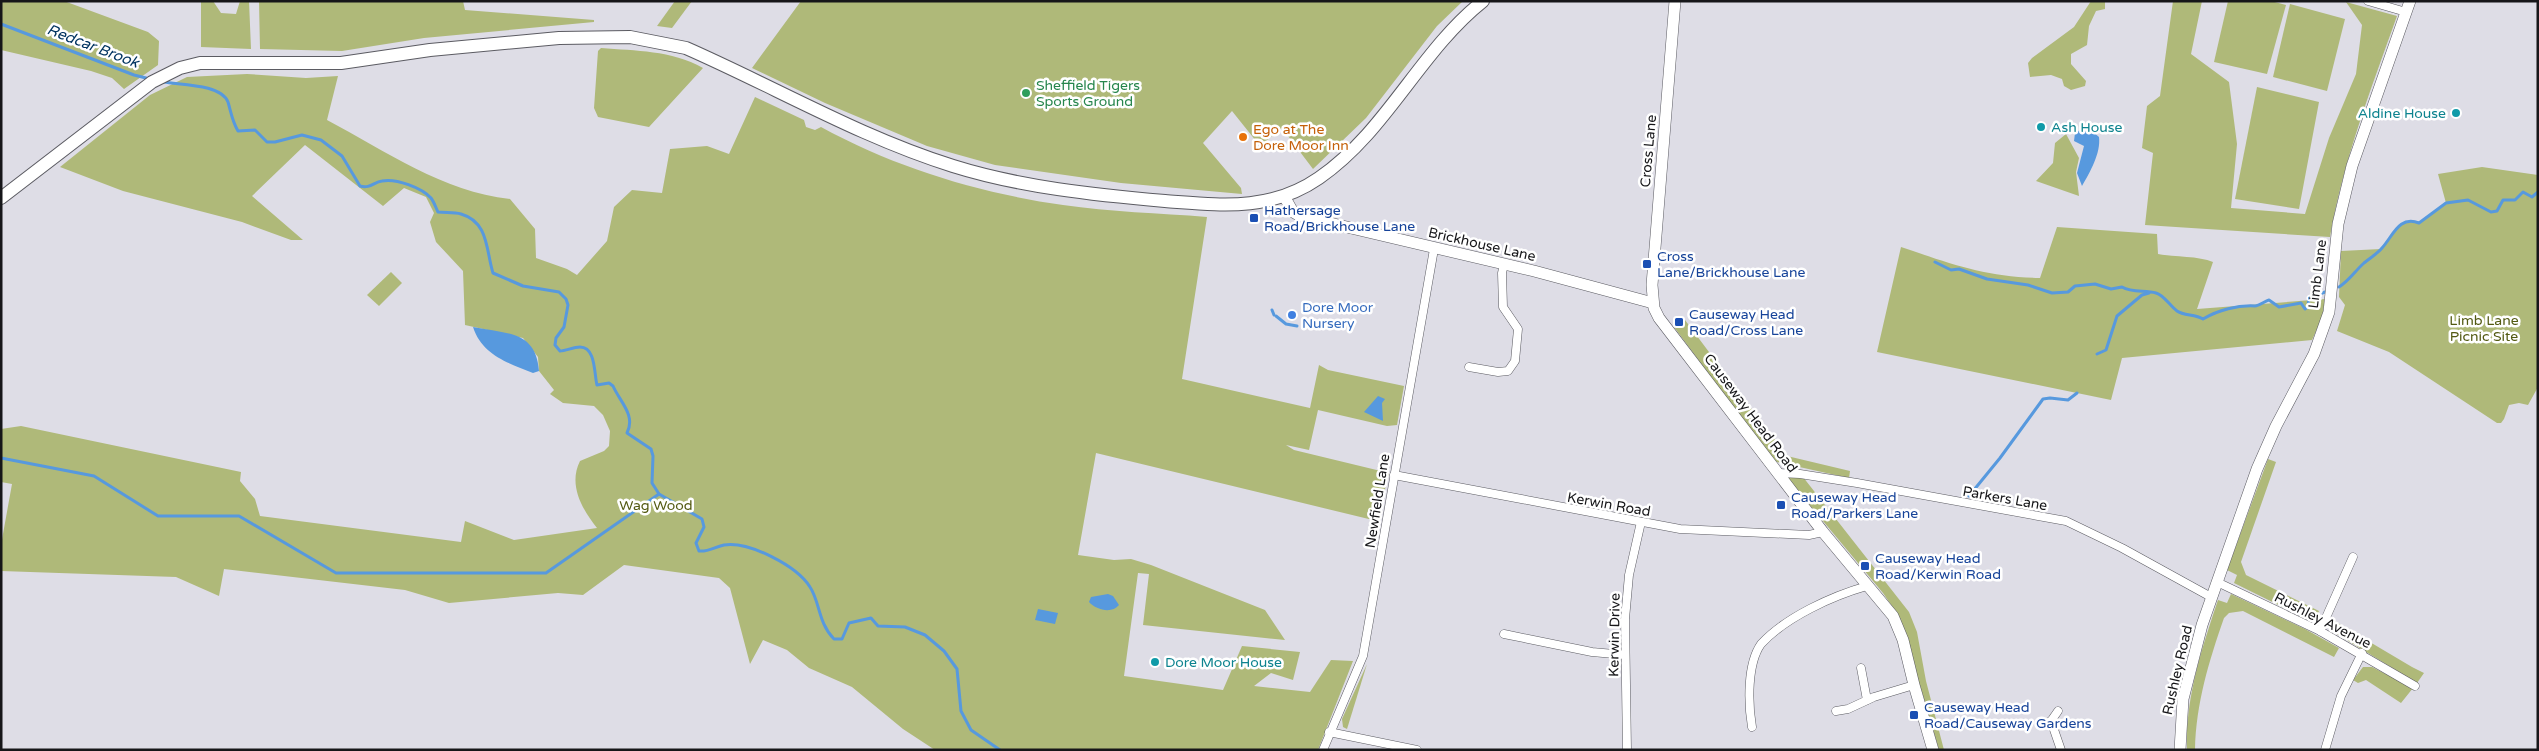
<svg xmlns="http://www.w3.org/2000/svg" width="2539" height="751" font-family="'Varela Round',sans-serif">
<rect width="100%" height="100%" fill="#dedde6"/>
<g fill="#afb979">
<polygon points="1,1 64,1 148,32 159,41 158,65 124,89 112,78 91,71 1,50"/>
<polygon points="201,1 213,1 221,13 236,14 240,1 249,1 251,49 201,47"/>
<polygon points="259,1 463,1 465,10 594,20 594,22 424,38 342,51 260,49"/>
<polygon points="675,1 692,1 672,28 657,26"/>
<polygon points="801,1 1463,1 1437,26 1366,118 1313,169 1282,128 1260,146 1232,111 1203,143 1241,188 1242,194 1121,183 995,165 927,146 825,103 752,68"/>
<polygon points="2091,1 2105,1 2105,9 2096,11 2089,26 2087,45 2071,54 2071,64 2086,81 2085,86 2071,90 2064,86 2062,79 2051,75 2030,77 2028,63 2032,58 2074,27"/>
<path d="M2173,1H2202L2191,54L2229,82L2237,144L2231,208L2305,214L2329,138L2356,74L2362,25L2346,2L2397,16C2371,89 2343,161 2330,237L2145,225L2153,153L2142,148L2147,106L2160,96Z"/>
<polygon points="2228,1 2271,1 2286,5 2267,74 2214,62"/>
<polygon points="2290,4 2345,19 2327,91 2273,77"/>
<path d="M601,48C636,51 671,50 703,68L649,127L598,117L594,108L598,51Z"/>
<path d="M247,74L306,78L338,76L327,120C386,151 443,192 510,199L535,229L536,258L567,269L577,275L607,241L614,207L632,190L662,193L670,149L707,146L729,154L755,97L804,120L806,127L815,130L821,127C896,168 979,193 1063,205C1110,212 1159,213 1207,217L1182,379L1310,408L1319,365L1328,370L1404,386L1397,425L1387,426L1318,410L1309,450L1286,445L1294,450L1389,473L1377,521L1096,453L1078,555L1114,560L1131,559L1151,565L1265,610L1285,640L1143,625L1149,574L1138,573L1124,676L1223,690L1242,646L1300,652L1293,680L1271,673L1254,686L1310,692L1331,660L1353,661L1318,750H935L903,729L852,687L809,668L787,650L763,640L750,664L730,588L719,578L624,565L583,595L558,593L449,603L405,590L224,569L219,596L176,577L1,571V545L12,484L1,482V429L21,426L241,472L240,481L255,499L260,516L461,542L465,521L514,540L597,528C582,509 568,485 580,461L604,451L609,446L610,431L603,415L594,406L563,403L550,394L554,390L539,371L538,357L523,338L465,325L463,271L436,242L430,222L434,213L426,197L404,188L383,206L305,145L252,196L303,240H291L242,222L123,191L60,167L150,95L187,77Z"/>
<polygon points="2257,87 2319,102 2299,209 2235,199"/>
<polygon points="2066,134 2079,158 2076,172 2079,196 2036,181 2053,163 2055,143"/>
<polygon points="2482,167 2538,175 2538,387 2528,405 2519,403 2509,405 2504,419 2501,423 2497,423 2389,352 2337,331 2345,305 2339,297 2341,251 2381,249 2397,227 2412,220 2419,223 2446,203 2438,174"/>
<path d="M2057,227L2157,234L2158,254C2175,257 2199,256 2213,262L2197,309L2325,299L2322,318L2312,340L2122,358L2111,400L1877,352L1901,247C1951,264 1986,277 2040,278Z"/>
<polygon points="391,272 402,283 379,306 367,295"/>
<polygon points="1685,320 1787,456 1850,471 1849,478 1777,462 1770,457 1674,327"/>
<polygon points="2268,459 2276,462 2241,562 2246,575 2319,611 2316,619 2311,621 2234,583 2237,575 2227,570"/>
<polygon points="1790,476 1803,477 1909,612 1917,632 1926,681 1944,750 1939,750 1900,618 1883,593 1788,479"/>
<path d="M2231,594L2305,629L2339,648L2334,657L2243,611L2229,613L2224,618C2209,661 2196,703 2195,750H2187C2185,698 2202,648 2218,600L2227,603Z"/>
<polygon points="2331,619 2412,667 2424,673 2417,683 2332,631"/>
<polygon points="1367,664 1347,729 1343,727 1342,719"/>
<polygon points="2363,667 2372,667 2413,688 2401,703 2366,680 2358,683 2353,680"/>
</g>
<g fill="#5799de">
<path d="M2080,130L2092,131L2099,137C2101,153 2090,172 2082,186L2077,173L2084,146L2074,141L2075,133Z"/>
<path d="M473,327C506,334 536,330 539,371L533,373C508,363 482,355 473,327Z"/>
<polygon points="1378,396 1385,399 1382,403 1383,421 1364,412"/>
<path d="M1108,594L1113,596L1119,605C1112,614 1096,610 1089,602L1091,597Z"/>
<polygon points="1038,609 1058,613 1055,624 1035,620"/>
</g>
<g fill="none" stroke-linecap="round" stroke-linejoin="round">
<g stroke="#5799de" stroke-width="3">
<polyline points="1,24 134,75 150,79"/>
<path d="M164,82C181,85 221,84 228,102C231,112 232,121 238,131L255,130L267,142H275L302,135L321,140L342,156L360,186C370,189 374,182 382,181C396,178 422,188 431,198C434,202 436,208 438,212C445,213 454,212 461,214C489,222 486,251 493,273L523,286L559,292L566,299L568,305L564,327L556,338L555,345L560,351C566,351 573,347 580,347C596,347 594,374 597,385L609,383L613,386C620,402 636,415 627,433L651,449L653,456L652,483L659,494L702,519L704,527L696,543L699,551C709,552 714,547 724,545C749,541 797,566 810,587C820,602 818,623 834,639H842L849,623L871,618L878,626L905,627L925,635L944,651L957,669L961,711L971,730L1000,750"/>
<path d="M1935,262L1951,270L1959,269L1987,279L2028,285L2052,293L2068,292L2075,286L2095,284L2111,289L2122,287C2132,293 2145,290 2156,293C2164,295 2170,306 2177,311C2184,316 2195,314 2203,319C2218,310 2238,305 2255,306C2259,306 2265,301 2269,300L2279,307L2301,303L2305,309L2308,307L2309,298L2325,292"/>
<path d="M2339,287C2349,281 2355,271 2364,263C2370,258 2377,254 2382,248C2393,236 2399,215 2419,223L2446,203L2468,200L2491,212L2497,211L2503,200H2515L2523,192L2532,197L2538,192"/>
<polyline points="1272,310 1274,315"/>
<polyline points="1276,316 1286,324 1297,326"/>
<polyline points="2097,354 2106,350 2117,316 2142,295 2149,293"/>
<polyline points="1,458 94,476 158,516 239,516 336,573 546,573 659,494"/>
<polyline points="1969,496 2000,458 2043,399 2050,398 2068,400 2077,393"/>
</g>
<defs>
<g id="street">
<polyline points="2368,1 2406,12"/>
<polyline points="1469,367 1498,372 1508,371 1515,361 1518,329 1503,307 1502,273 1504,264"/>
<polyline points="1777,473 1800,474 1857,483 2066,521 2122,548 2211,597"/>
<polyline points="1394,475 1680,529 1809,535 1823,532"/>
<polyline points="2217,582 2320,631 2415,686"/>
<polyline points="2320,631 2353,557"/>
<polyline points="1504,634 1592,652 1625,655"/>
<polyline points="1861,668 1867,700"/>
<polyline points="1836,711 1848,709 1874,697 1914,685"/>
<polyline points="2051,721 2058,711"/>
<polyline points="2042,725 2051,721 2061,750"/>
<path d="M1752,727C1748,703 1747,664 1761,644C1786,617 1832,596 1867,586"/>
<polyline points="1329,732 1417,750"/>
<polyline points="1323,750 1363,656 1434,249"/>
<polyline points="1627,750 1625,619 1629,575 1641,522"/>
<polyline points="2325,750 2341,696 2362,653"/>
</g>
<g id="secondary">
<polyline points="1675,1 1652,285 1654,308 1659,318 1823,532 1893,616 1903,640 1914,685 1933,750"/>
<polyline points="1284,196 1293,212 1300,216 1534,271 1653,303"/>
<polyline points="2180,750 2183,699 2202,625 2257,469 2276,426 2314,354 2329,312 2338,224 2352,166 2410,1"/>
</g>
<path id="primary" d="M1,198L152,82L180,68L200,63H341L430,50L559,38L630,37L686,48C775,87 860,137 953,166C1020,187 1095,195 1165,201C1220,205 1270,212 1319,178C1387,131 1419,52 1483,1"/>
</defs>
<use href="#street" stroke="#5b5b62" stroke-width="9"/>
<use href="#secondary" stroke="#5b5b62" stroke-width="12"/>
<use href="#primary" stroke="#5b5b62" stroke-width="14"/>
<use href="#street" stroke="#fff" stroke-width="8"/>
<use href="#secondary" stroke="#fff" stroke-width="11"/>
<use href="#primary" stroke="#fff" stroke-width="12"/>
</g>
<circle fill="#2e9e5b" stroke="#fff" stroke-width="2" cx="1026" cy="93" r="5"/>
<g fill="#0f9aa8" stroke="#fff" stroke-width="2">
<circle cx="2456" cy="113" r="5"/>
<circle cx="2041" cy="127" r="5"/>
<circle cx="1155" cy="662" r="5"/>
</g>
<circle fill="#e8710a" stroke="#fff" stroke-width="2" cx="1243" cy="137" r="5"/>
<g fill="#1a4fb4" stroke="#fff" stroke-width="2">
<rect x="1249" y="213" width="10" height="10" rx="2.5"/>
<rect x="1642" y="259" width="10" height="10" rx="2.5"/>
<rect x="1674" y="317" width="10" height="10" rx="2.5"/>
<rect x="1776" y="500" width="10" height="10" rx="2.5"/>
<rect x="1860" y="561" width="10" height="10" rx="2.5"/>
<rect x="1909" y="710" width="10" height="10" rx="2.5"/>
</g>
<circle fill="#3f7fe0" stroke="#fff" stroke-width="2" cx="1292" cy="315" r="5"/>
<g text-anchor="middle" stroke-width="5" stroke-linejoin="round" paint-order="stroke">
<g font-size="14" fill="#27864d" stroke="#fff" text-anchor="start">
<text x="1036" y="90">Sheffield Tigers<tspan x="1036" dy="16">Sports Ground</tspan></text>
</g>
<g font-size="14" fill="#0d838f" stroke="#fff" text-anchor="start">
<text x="2446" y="118" text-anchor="end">Aldine House</text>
<text x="2051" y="132">Ash House</text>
<text x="1165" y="667">Dore Moor House</text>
</g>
<g font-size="14" fill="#c56008" stroke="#fff" text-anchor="start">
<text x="1253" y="134">Ego at The<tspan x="1253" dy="16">Dore Moor Inn</tspan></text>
</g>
<g font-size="14" fill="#161619" stroke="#fff">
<text transform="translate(1648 151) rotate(-85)" y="5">Cross Lane</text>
<text transform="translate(1482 244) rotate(13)" y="5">Brickhouse Lane</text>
<text transform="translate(2317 274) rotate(-83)" y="5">Limb Lane</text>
<text transform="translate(1751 413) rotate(53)" y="5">Causeway Head Road</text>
<text transform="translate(2005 498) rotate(10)" y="5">Parkers Lane</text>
<text transform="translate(1377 501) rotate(-81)" y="5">Newfield Lane</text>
<text transform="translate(1609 504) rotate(10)" y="5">Kerwin Road</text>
<text transform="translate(2323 620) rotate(27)" y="5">Rushley Avenue</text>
<text transform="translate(1614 635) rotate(-89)" y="5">Kerwin Drive</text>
<text transform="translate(2177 670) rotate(-77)" y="5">Rushley Road</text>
</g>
<g font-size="14" fill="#164399" stroke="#fff" text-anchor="start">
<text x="1264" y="215">Hathersage<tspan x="1264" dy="16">Road/Brickhouse Lane</tspan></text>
<text x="1657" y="261">Cross<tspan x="1657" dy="16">Lane/Brickhouse Lane</tspan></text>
<text x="1689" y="319">Causeway Head<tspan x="1689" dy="16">Road/Cross Lane</tspan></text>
<text x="1791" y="502">Causeway Head<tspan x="1791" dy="16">Road/Parkers Lane</tspan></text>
<text x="1875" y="563">Causeway Head<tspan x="1875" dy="16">Road/Kerwin Road</tspan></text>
<text x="1924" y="712">Causeway Head<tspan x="1924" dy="16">Road/Causeway Gardens</tspan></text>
</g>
<g font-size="14" fill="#366cbe" stroke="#fff" text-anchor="start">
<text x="1302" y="312">Dore Moor<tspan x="1302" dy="16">Nursery</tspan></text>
</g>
<g font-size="14" fill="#535a12" stroke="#fff">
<text x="2484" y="325">Limb Lane<tspan x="2484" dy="16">Picnic Site</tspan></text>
<text x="656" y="510">Wag Wood</text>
</g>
<g font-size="15" font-style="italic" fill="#033561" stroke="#fff">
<text transform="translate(93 46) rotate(21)" y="5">Redcar Brook</text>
</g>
</g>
<rect width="2539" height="751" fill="none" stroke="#161619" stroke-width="5"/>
</svg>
